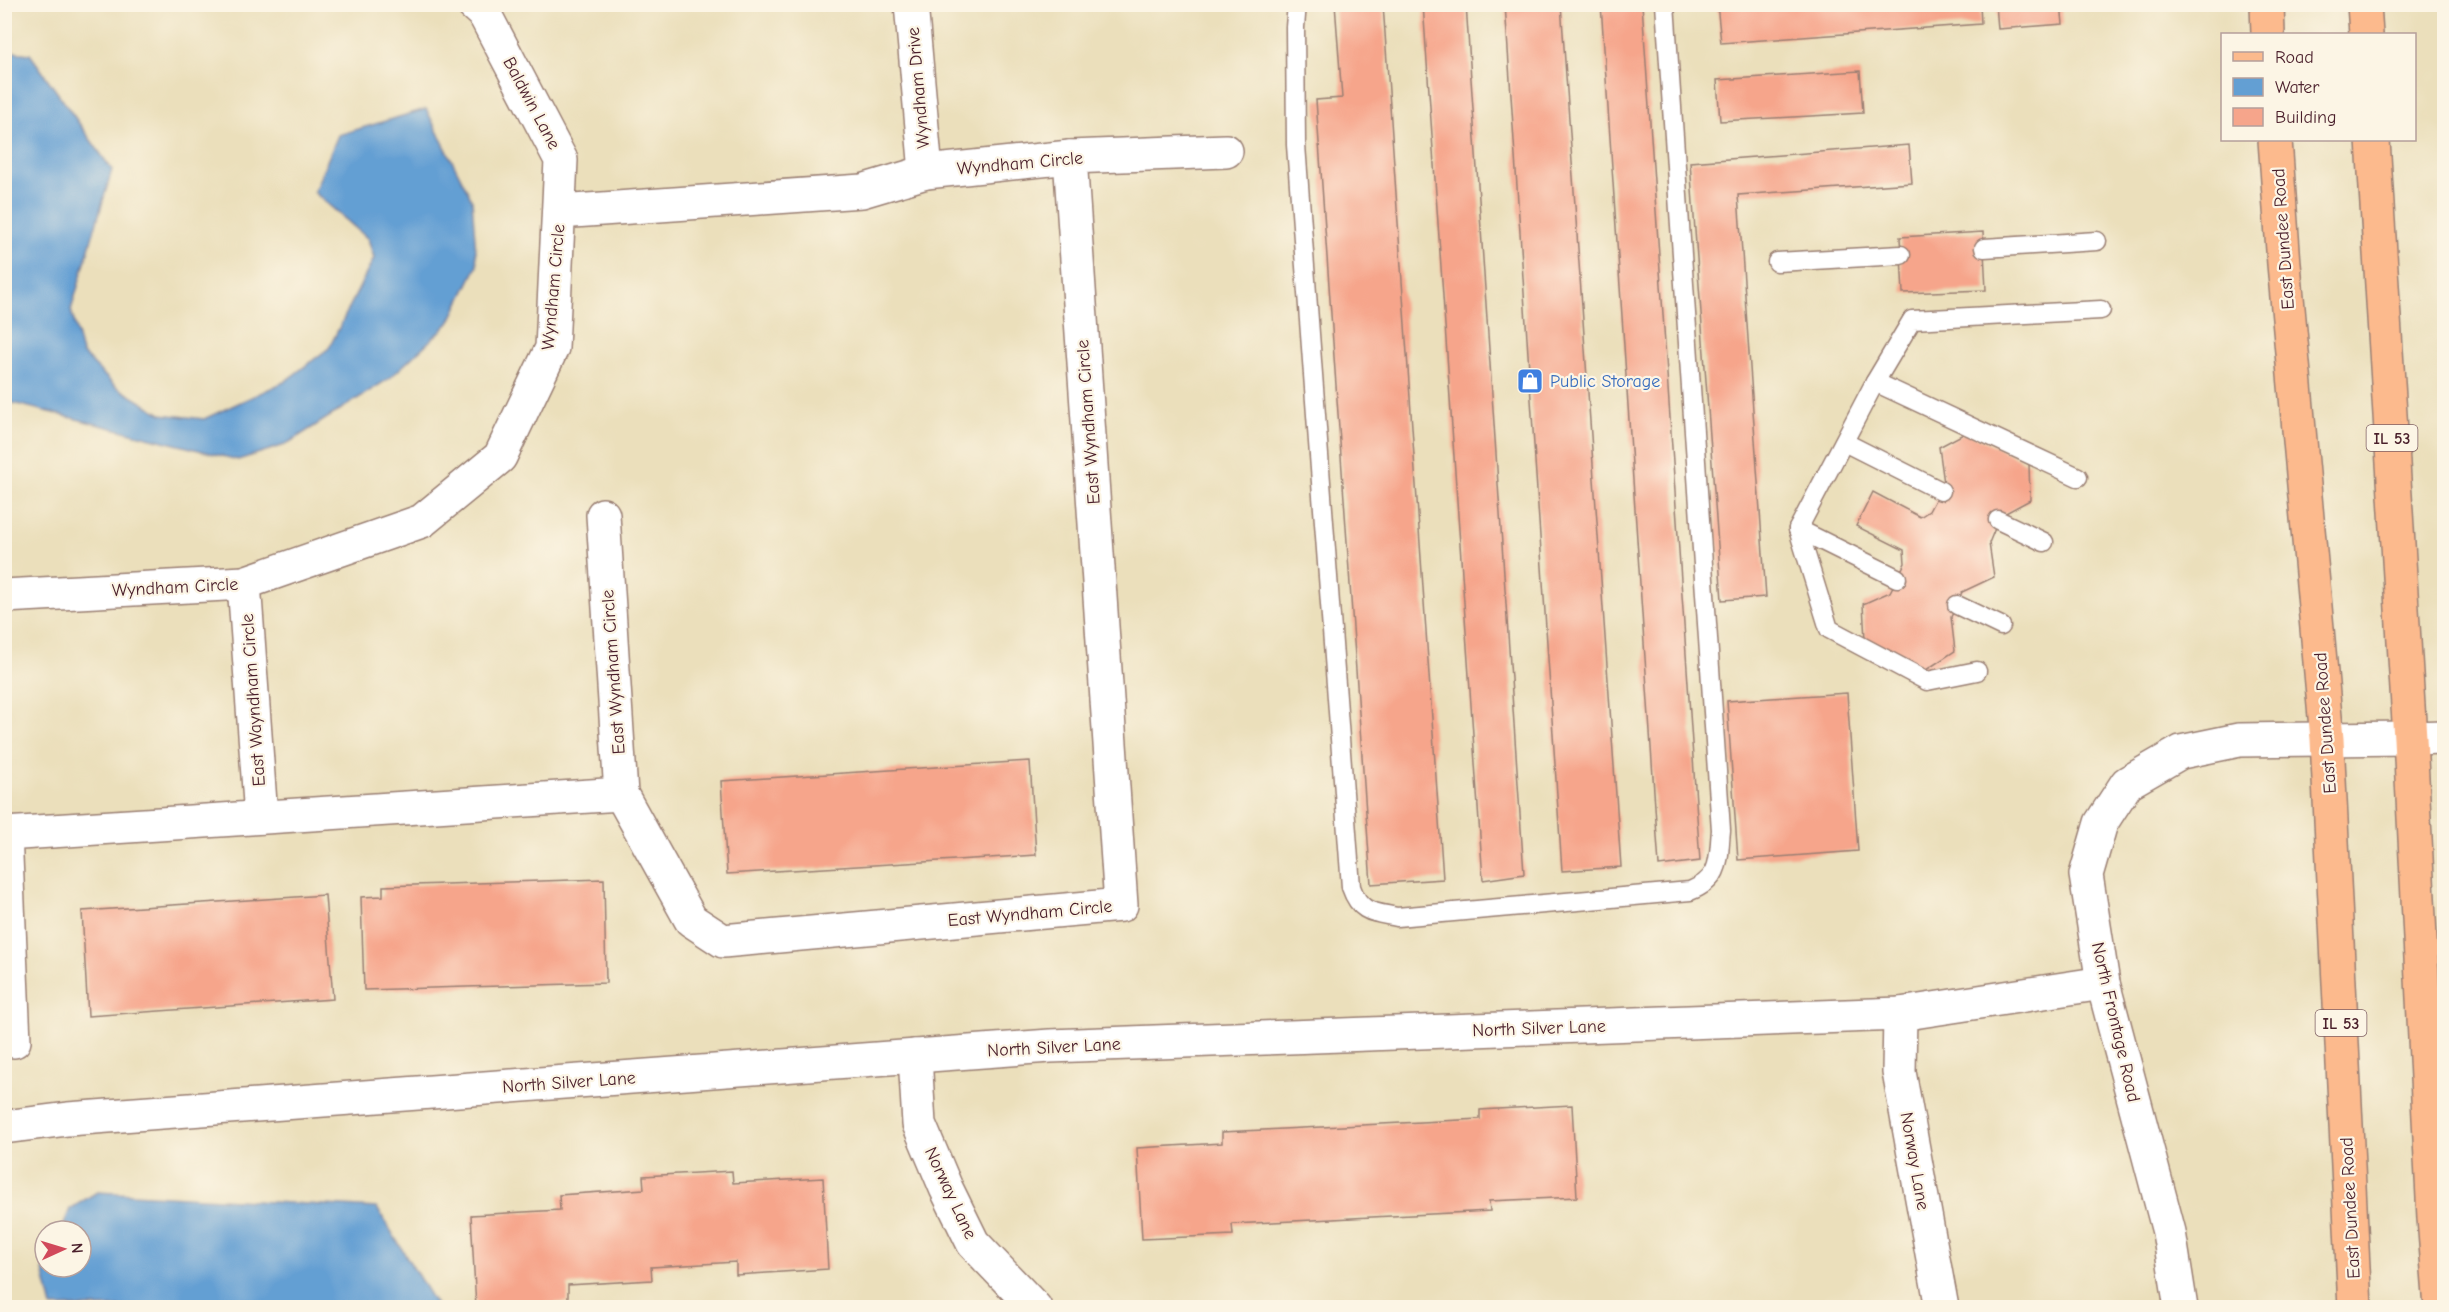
<svg xmlns="http://www.w3.org/2000/svg" width="2449" height="1312" font-family="'Comic Neue',sans-serif">
<rect width="100%" height="100%" fill="#fcf5e5"/>
<filter id="ink" filterUnits="userSpaceOnUse"><feTurbulence type="fractalNoise" baseFrequency=".0167" numOctaves="2"/><feDisplacementMap in="SourceGraphic" scale="12" xChannelSelector="R" yChannelSelector="G"/><feConvolveMatrix kernelMatrix="1 2 1 2 8 2 1 2 1" color-interpolation-filters="sRGB"/></filter>
<filter id="wash" filterUnits="userSpaceOnUse"><feTurbulence type="fractalNoise" baseFrequency=".008" numOctaves="4" result="noise"/><feDisplacementMap in="SourceGraphic" scale="24" xChannelSelector="R" yChannelSelector="G"/><feGaussianBlur stdDeviation="1.35" result="paint"/><feColorMatrix in="noise" values="0 0 0 0 0 0 0 0 0 0 0 0 0 0 0 0 0 1.4 0 .05"/><feComposite in="paint" operator="in"/></filter>
<g filter="url(#wash)">
<rect width="100%" height="100%" fill="#ebdfbb"/>
<g fill="#639fd3" stroke="#565f7f" stroke-width="1.5">
<polygon points="5,51 30,54 112,170 71,310 82,353 115,386 161,414 204,419 284,382 329,348 374,258 368,239 314,192 338,135 426,109 472,200 477,266 449,323 390,378 285,445 238,460 5,401"/>
<polygon points="97,1192 377,1208 437,1307 52,1307 43,1270 45,1266 81,1267 81,1231 61,1231 70,1209"/>
</g>
<g id="blocks">
<g fill="#f6a58b">
<polygon points="1335,4 1383,4 1443,879 1371,884 1316,100 1342,98"/>
<polygon points="1423,4 1466,4 1524,874 1483,880"/>
<polygon points="1505,4 1561,4 1621,867 1562,871"/>
<polygon points="1601,4 1642,4 1700,861 1659,866"/>
<polygon points="1717,4 1980,4 1981,24 1721,43"/>
<polygon points="1996,4 2061,4 2063,24 1998,29"/>
<polygon points="1860,71 1863,113 1720,121 1717,80"/>
<polygon points="1909,145 1912,183 1738,195 1766,597 1722,600 1690,162"/>
<polygon points="1983,232 1986,290 1903,293 1900,237"/>
<polygon points="1967,432 2029,464 2030,500 2000,516 1989,543 1994,577 1962,592 1951,617 1955,651 1923,672 1865,640 1863,604 1890,592 1905,563 1904,550 1856,526 1873,492 1920,517 1929,511 1944,483 1939,447"/>
<polygon points="1847,693 1858,851 1738,860 1727,701"/>
<polygon points="1030,761 1036,855 727,874 721,781"/>
<polygon points="604,879 606,983 364,990 361,897 383,896 383,886"/>
<polygon points="325,895 333,999 88,1016 82,911"/>
<polygon points="1572,1105 1577,1197 1489,1201 1490,1211 1232,1224 1233,1235 1142,1239 1137,1148 1222,1143 1222,1132 1480,1119 1480,1110"/>
<polygon points="732,1171 733,1183 823,1178 828,1269 736,1275 736,1262 651,1267 652,1280 568,1285 568,1302 476,1308 471,1215 560,1210 559,1195 644,1189 643,1176"/>
</g>
</g>
</g>
<g filter="url(#ink)">
<use href="#blocks" fill-opacity="0" stroke="#9a7f73" stroke-width="1.5"/>
<g fill="none" stroke-linecap="round" stroke-linejoin="round">
<defs>
<g id="service">
<path d="M1297,4L1295,27L1296,145L1351,887C1360,913 1372,912 1397,917L1690,891C1722,878 1718,860 1721,830L1665,4"/>
<polyline points="1984,248 2097,241"/>
<polyline points="1777,262 1901,255"/>
<polyline points="1875,382 1912,320 2101,310"/>
<polyline points="1844,442 1941,491"/>
<polyline points="1998,520 2044,542"/>
<polyline points="1798,529 1897,578"/>
<polyline points="1957,605 2001,626"/>
<polyline points="1977,671 1927,681 1829,629 1798,529 1875,382 2078,477"/>
</g>
<g id="minor">
<polyline points="911,4 926,172"/>
<polyline points="559,212 862,191 926,172 1070,157 1226,151"/>
<polyline points="603,515 621,794 691,920 723,941 1121,905 1070,157"/>
<polyline points="244,583 261,817"/>
<polyline points="4,596 244,583 422,521 500,457 552,348 561,160 485,15 473,4"/>
<polyline points="2410,738 2444,737"/>
<polyline points="1900,1014 1899,1072 1942,1308"/>
<polyline points="14,1041 5,834 621,794"/>
<polyline points="915,1056 919,1124 946,1188 973,1243 1035,1308"/>
<polyline points="4,1127 68,1119 1050,1046 1900,1014 2103,983"/>
</g>
<polyline id="tertiary" points="2181,1308 2169,1232 2103,983 2086,875 2101,823 2127,783 2181,752 2239,740 2410,738"/>
<g id="primary">
<polyline points="2267,4 2268,34"/>
<polyline points="2364,4 2366,34"/>
<polyline points="2275,140 2284,264 2327,739 2355,1308"/>
<polyline points="2373,140 2410,738 2434,1218 2441,1308"/>
</g>
</defs>
<use href="#service" stroke="#9a7f73" stroke-width="21"/>
<use href="#minor" stroke="#9a7f73" stroke-width="36"/>
<use href="#tertiary" stroke="#9a7f73" stroke-width="36"/>
<use href="#primary" stroke="#9a7f73" stroke-width="36"/>
<use href="#service" stroke="#fff" stroke-width="18"/>
<use href="#minor" stroke="#fff" stroke-width="33"/>
<use href="#tertiary" stroke="#fff" stroke-width="33"/>
<use href="#primary" stroke="#fcba8d" stroke-width="33"/>
</g>
</g>
<defs>
<symbol id="shop-square" viewBox="-11 -11 22 22"><rect x="-9" y="-9" width="18" height="18" rx="4" fill="#3f7fe0" stroke="#fcf5e5"/><path d="M-5-2.5h2.3a2.7 3.5 0 0 1 5.4 0H5L5.5 6h-11ZM-1.5-2.5h3a1.5 2.3 0 0 0-3 0Z" fill="#fff"/></symbol>
</defs>
<g fill-rule="evenodd">
<use href="#shop-square" x="1515" y="366" width="30" height="30"/>
</g>
<g text-anchor="middle" stroke-width="4.5" stroke-linejoin="round" paint-order="stroke">
<g fill="#fcf5e5" stroke="#7f5f63" stroke-width="1.5">
<rect x="2366.5" y="425" width="51" height="26" rx="4.5"/>
<rect x="2315.5" y="1010" width="51" height="26" rx="4.5"/>
</g>
<g font-size="16" font-weight="bold" fill="#4a1f2b">
<text x="2392" y="444">IL 53</text>
<text x="2341" y="1029">IL 53</text>
</g>
<g font-size="18" fill="#4a1f2b" stroke="#fcf5e5">
<text transform="translate(918 88) rotate(-95)" y="6">Wyndham Drive</text>
<text transform="translate(532 103) rotate(62)" y="6">Baldwin Lane</text>
<text transform="translate(1020 163) rotate(-5)" y="6">Wyndham Circle</text>
<text transform="translate(2283 239) rotate(-94)" y="6">East Dundee Road</text>
<text transform="translate(553 287) rotate(-85)" y="6">Wyndham Circle</text>
<text transform="translate(1088 422) rotate(-94)" y="6">East Wyndham Circle</text>
<text transform="translate(175 587) rotate(-3)" y="6">Wyndham Circle</text>
<text transform="translate(613 672) rotate(-94)" y="6">East Wyndham Circle</text>
<text transform="translate(253 700) rotate(-94)" y="6">East Wayndham Circle</text>
<text transform="translate(2325 723) rotate(-94)" y="6">East Dundee Road</text>
<text transform="translate(1030 913) rotate(-5)" y="6">East Wyndham Circle</text>
<text transform="translate(2116 1022) rotate(77)" y="6">North Frontage Road</text>
<text transform="translate(1539 1028) rotate(-2)" y="6">North Silver Lane</text>
<text transform="translate(1054 1047) rotate(-3)" y="6">North Silver Lane</text>
<text transform="translate(569 1082) rotate(-4)" y="6">North Silver Lane</text>
<text transform="translate(1915 1161) rotate(80)" y="6">Norway Lane</text>
<text transform="translate(951 1193) rotate(65)" y="6">Norway Lane</text>
<text transform="translate(2350 1208) rotate(-93)" y="6">East Dundee Road</text>
</g>
<g font-size="18" fill="#366cbe" stroke="#fcf5e5" text-anchor="start">
<text x="1550" y="387">Public Storage</text>
</g>
</g>
<rect width="2449" height="1312" fill="none" stroke="#fcf5e5" stroke-width="24"/>
<rect x="2221" y="33" width="195" height="108" fill="#fcf5e5" stroke="#b59f9b" stroke-width="1.5"/>
<rect x="2233" y="52" width="30" height="9" fill="#fcba8d" stroke="#b59f9b" stroke-width="1.5"/>
<text x="2275" y="63" font-size="18" fill="#4a1f2b">Road</text>
<rect x="2233" y="78" width="30" height="18" fill="#639fd3" stroke="#b59f9b" stroke-width="1.5"/>
<text x="2275" y="93" font-size="18" fill="#4a1f2b">Water</text>
<rect x="2233" y="108" width="30" height="18" fill="#f6a58b" stroke="#b59f9b" stroke-width="1.5"/>
<text x="2275" y="123" font-size="18" fill="#4a1f2b">Building</text>
<g transform="translate(63 1249) rotate(86)"><circle r="28" fill="#fcf5e5" stroke="#b59f9b" stroke-width="1.5"/>
<path d="M0-4.5L10 22L0 15L-10 22Z" fill="#d1495b"/>
<text y="-9" font-size="16" font-weight="bold" text-anchor="middle" fill="#4a1f2b">N</text>
</g>
</svg>
